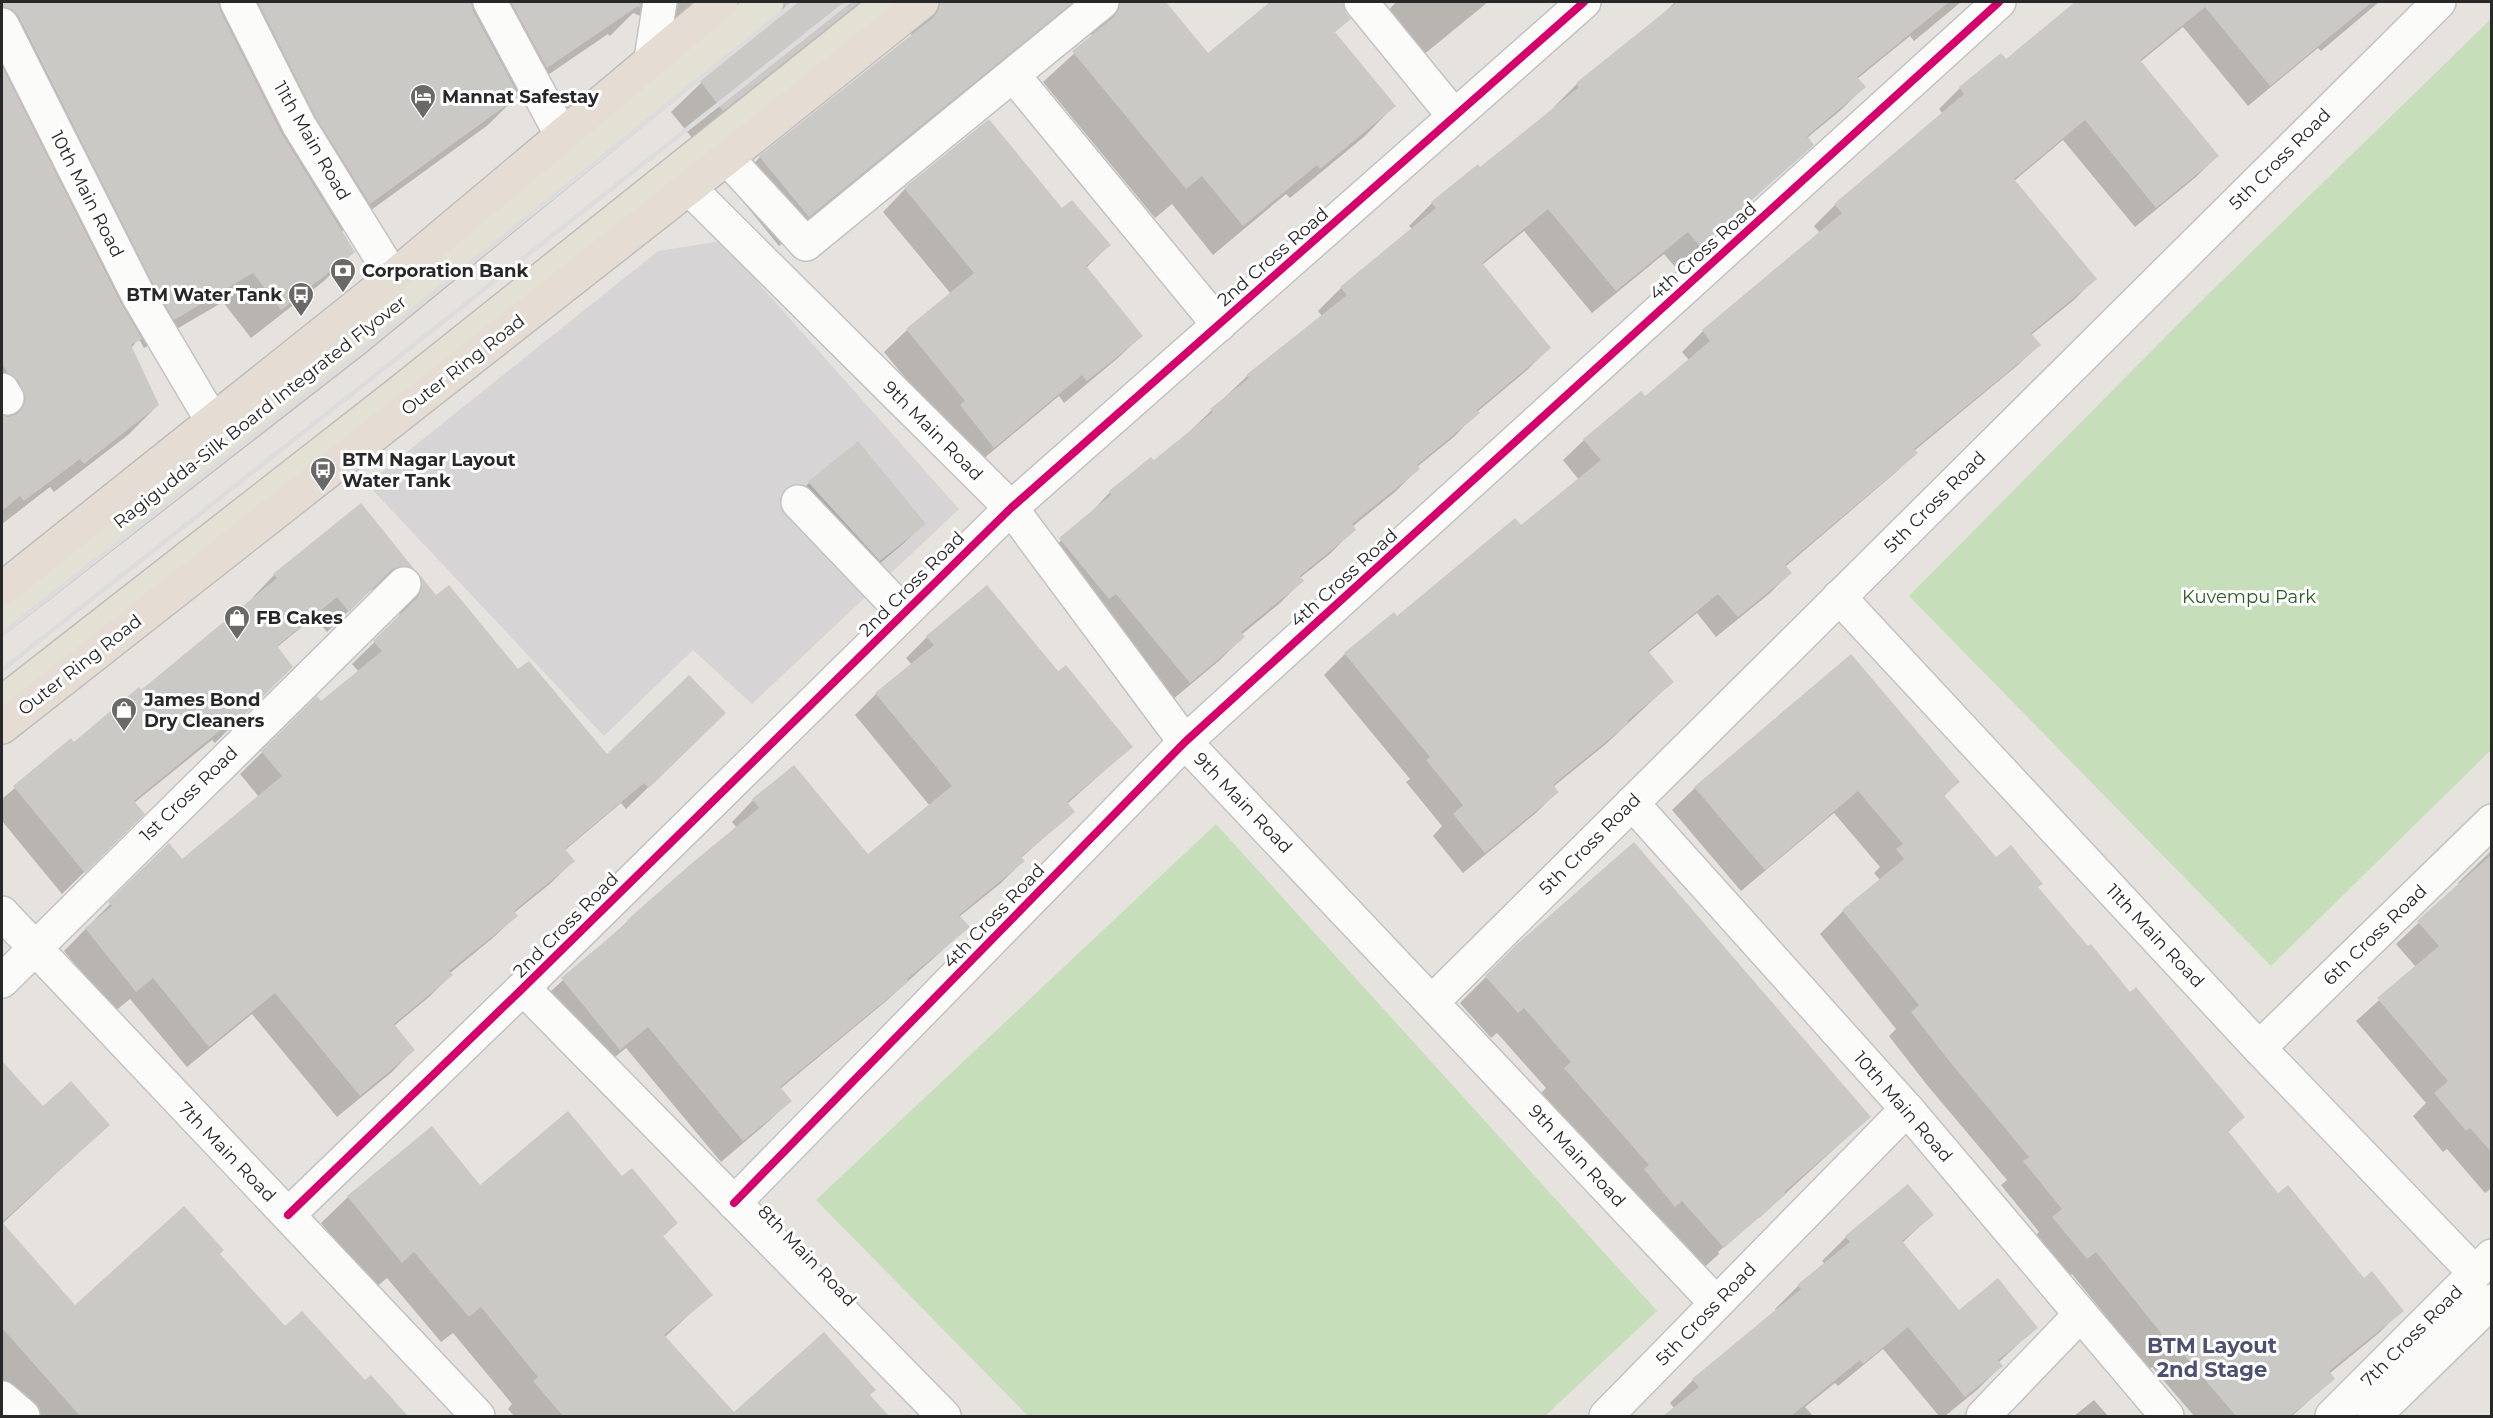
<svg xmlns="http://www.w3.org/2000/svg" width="2493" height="1418" font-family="Montserrat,sans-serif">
<rect width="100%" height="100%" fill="#e6e3de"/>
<polygon fill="#d6d4d5" points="721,241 959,509 752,704 693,650 604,736 367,484 658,251"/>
<g fill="#c6deba">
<polygon points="2491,19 2491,750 2271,966 1909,596 2192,310"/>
<polygon points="1216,824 1657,1311 1545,1416 1028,1416 816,1200"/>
</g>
<g fill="#0003">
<polygon points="2,2 1164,2 1208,55 1272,2 1326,2 1344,23 1334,33 1394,106 1365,136 1290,198 1286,194 1213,255 1172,204 1155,218 1043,82 1091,38 1092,30 1059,17 779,246 731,187 760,157 911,37 912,30 693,139 671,112 701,83 756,37 756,29 648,42 643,17 633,13 610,36 608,34 517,96 488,125 341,232 354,252 324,281 251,338 223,302 144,348 139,339 131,348 158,405 128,435 54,492 50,487 2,524"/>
<polygon points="1396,2 1488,2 1422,56 1386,13"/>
<polygon points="1675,2 1961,2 1914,41 1910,36 1857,79 1864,87 1841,110 1807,138 1812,145 1676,268 1664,254 1592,313 1524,231 1482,265 1549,348 1526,371 1477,412 1455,436 1417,467 1418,469 1395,492 1352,527 1354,529 1331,553 1300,578 1302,581 1279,604 1241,635 1243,637 1220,660 1166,705 1037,562 1087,517 1110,492 1151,459 1154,462 1188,433 1247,376 1322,316 1318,311 1341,288 1412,229 1409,226 1432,203 1480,169 1555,108 1554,107 1577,84 1657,20"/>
<polygon points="2077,2 2084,5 2088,2 2379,2 2321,51 2318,48 2248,106 2183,27 2140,62 2217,156 2196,177 2135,227 2063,140 2014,181 2095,279 2074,300 2031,335 2039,345 2018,365 1914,451 1916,453 1895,473 1785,567 1790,573 1769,594 1716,637 1697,613 1648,653 1672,682 1606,744 1553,787 1557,792 1536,813 1463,873 1433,836 1442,826 1406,782 1410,779 1324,675 1345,654 1394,614 1397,618 1521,528 1579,480 1563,460 1584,440 1645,398 1689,360 1682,352 1703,331 1820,233 1814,226 1835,205 1943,114 1939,109 1960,88 2001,55 2006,61"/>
<polygon points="905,189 1062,210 1109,245 1086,268 1141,336 1118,358 1064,403 1059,396 971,469 943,424 884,352 907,330 951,294 883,212"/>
<polygon points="858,443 924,523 904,543 860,580 789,503 809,483"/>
<polygon points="361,505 413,570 392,591 386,587 377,587 368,592 327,632 314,617 276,648 291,667 215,743 212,740 134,803 143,814 62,894 2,821 2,799 71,740 74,744 141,692 254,599 253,597 274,575"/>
<polygon points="420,577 436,597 607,756 702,735 626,809 621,803 564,851 573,861 551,883 514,913 516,916 494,937 449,974 451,975 429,997 394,1026 413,1050 392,1072 337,1117 252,1014 187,1067 130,999 114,1012 64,951 168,845 182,861 259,797 240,774 317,698 321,703 359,672 352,664 397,620 401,611 399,598"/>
<polygon points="927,637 1058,673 1131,747 1067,804 1073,811 1020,859 1023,861 1001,883 959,917 968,927 885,1002 780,1089 790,1101 768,1122 721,1162 626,1048 598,1071 540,1001 628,921 737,828 732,822 753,800 868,856 930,806 855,715 876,694 912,665 906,658"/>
<polygon points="1958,782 1943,797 1996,859 2037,888 2129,994 2243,1117 2227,1133 2278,1195 2364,1280 2402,1310 2379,1333 2329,1374 2333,1379 2292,1416 2194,1416 2152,1367 2149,1370 2072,1274 2063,1281 2030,1241 2039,1232 2001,1185 2007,1180 1927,1085 1889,1036 1896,1029 1820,934 1843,911 1881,881 1874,873 1880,867 1834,813 1741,891 1672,810 1695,788"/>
<polygon points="2492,850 2492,1188 2485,1193 2447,1149 2443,1152 2413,1116 2426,1103 2356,1021 2416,967 2396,944 2459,885 2458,883"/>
<polygon points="1517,946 1869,1117 1759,1218 1759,1216 1718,1252 1719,1254 1698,1273 1539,1095 1546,1088 1497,1033 1491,1038 1460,1003"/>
<polygon points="2,1063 43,1108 108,1125 2,1224 75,1307 218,1254 285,1328 365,1382 371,1377 406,1416 28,1416 2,1386"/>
<polygon points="622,1178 676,1223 662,1237 710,1295 664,1338 733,1414 868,1396 887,1416 514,1416 508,1409 512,1404 453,1333 441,1342 387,1278 375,1288 321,1223 348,1197"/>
<polygon points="1908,1186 1932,1215 1902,1243 1959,1312 2036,1327 1998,1363 2001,1366 1977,1390 1945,1416 1939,1416 1883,1349 1838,1386 1835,1383 1805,1407 1813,1416 1665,1416 1675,1409 1670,1403 1693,1380 1776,1311 1775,1309 1798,1286 1825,1264 1822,1261 1846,1237"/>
<polygon points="2094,1400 2108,1416 2074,1416"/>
</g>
<g fill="#cbc9c5">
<polygon points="2,2 218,2 220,10 282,134 355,252 281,310 253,273 174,320 155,288 19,17 12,9 2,7"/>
<polygon points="258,2 471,2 473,11 519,96 370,204 315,116"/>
<polygon points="511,2 641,2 640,8 638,6 547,68"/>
<polygon points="785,2 860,2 723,111 700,81 779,17 784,9"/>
<polygon points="940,2 1073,2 809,217 759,156 934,17 939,9"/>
<polygon points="1120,2 1166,2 1208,53 1270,2 1343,2 1346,13 1351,19 1335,32 1396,106 1320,169 1317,165 1243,226 1202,176 1186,189 1072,51 1114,17 1119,9"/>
<polygon points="1677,2 1949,2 1857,77 1866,87 1807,136 1814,145 1700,246 1688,232 1616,291 1548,209 1482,263 1551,348 1477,410 1480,413 1417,465 1420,469 1352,524 1356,530 1300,576 1304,581 1241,632 1245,637 1190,683 1116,594 1109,599 1059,538 1111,495 1109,491 1151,457 1154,460 1213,412 1210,409 1249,378 1246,375 1347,295 1340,287 1436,208 1431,202 1478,164 1480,167 1525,131 1579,87 1576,83"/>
<polygon points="2075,2 2372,2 2270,86 2205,7 2140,60 2219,156 2156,208 2085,120 2014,179 2097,279 2031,333 2041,345 1914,449 1918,453 1785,565 1792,573 1738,617 1718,594 1648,651 1674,682 1627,721 1629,723 1553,785 1559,792 1485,853 1453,814 1463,805 1426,760 1430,757 1344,653 1394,612 1397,616 1515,518 1521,525 1601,460 1583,439 1641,391 1645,396 1710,341 1702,330 1842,213 1834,204 1964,94 1959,87 2001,53 2006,59"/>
<polygon points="2,66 122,305 142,339 131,345 159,405 84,464 80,459 24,501 20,496 2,511 2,415 8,417 17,414 23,407 26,398 18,380 7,372 2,363"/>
<polygon points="989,119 1062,208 1072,200 1111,245 1086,266 1143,336 1087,381 1082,375 994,448 960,405 965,401 906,329 974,273 904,188"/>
<polygon points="858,441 926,524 880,561 808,482"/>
<polygon points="361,503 415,570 408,566 400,566 391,570 349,612 337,597 277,646 293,667 237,722 234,719 134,801 145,814 85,873 13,786 71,738 74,742 139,687 141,690 277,578 273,574"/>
<polygon points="420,575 436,595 449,585 518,669 529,661 607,754 689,675 726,713 649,788 644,783 565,849 575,861 514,911 518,916 449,971 453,975 394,1024 415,1050 360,1096 275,993 209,1047 153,978 136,992 85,928 112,906 108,902 169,843 182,859 282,776 261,751 317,696 321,701 382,651 373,641 418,597 422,588"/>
<polygon points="987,585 1058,671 1066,665 1133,747 1067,802 1075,812 1021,857 1025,861 959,915 970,927 907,979 909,981 780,1087 792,1101 743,1141 648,1027 620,1050 561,978 628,922 627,920 692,863 759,808 752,799 794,765 868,854 952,786 875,693 934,645 926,636"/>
<polygon points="1851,654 1960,782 1944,795 1996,857 2011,845 2043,884 2038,887 2088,946 2091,944 2130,992 2136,987 2245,1117 2228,1131 2278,1193 2288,1185 2364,1278 2372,1271 2404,1311 2329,1371 2335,1379 2290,1416 2236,1416 2176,1346 2173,1348 2096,1252 2087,1259 2052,1217 2062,1209 2023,1161 2029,1157 1950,1062 1911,1012 1919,1005 1842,910 1904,859 1896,849 1903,844 1858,791 1765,870 1694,787"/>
<polygon points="1634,842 1871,1117 1784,1192 1786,1194 1724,1248 1682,1201 1675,1207 1644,1169 1649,1165 1564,1068 1571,1062 1524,1008 1518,1013 1485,976 1516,945"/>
<polygon points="2492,854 2492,1153 2470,1128 2466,1131 2434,1093 2448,1081 2377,998 2439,946 2417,921"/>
<polygon points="2,1061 43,1106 71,1081 110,1125 2,1222 75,1305 184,1206 224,1250 220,1254 285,1326 302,1311 365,1380 371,1375 408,1416 80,1416 2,1328"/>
<polygon points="568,1111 622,1176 632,1168 678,1223 663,1236 713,1295 664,1335 734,1412 824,1332 876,1390 870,1395 889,1416 563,1416 533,1381 538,1377 481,1307 469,1317 414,1252 402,1263 347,1196 432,1126 480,1185"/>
<polygon points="1908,1184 1934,1215 1902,1241 1959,1310 1998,1278 2038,1328 1998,1360 2003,1366 1965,1397 1908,1327 1863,1364 1860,1360 1791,1416 1663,1416 1699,1387 1692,1379 1801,1289 1797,1285 1850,1242 1845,1236"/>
</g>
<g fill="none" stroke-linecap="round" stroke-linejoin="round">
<defs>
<g id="minor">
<polyline points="237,2 299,125 393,277"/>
<polyline points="490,2 561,134"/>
<polyline points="1361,2 1454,116"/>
<polyline points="2,25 139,297 213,422"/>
<polyline points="651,59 660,2"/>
<polyline points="1013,75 1219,325"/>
<polyline points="727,158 806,244 1102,2"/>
<polyline points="688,187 1011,508 1185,742 1716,1303"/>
<polyline points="2,390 7,398"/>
<polyline points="798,502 904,613"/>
<polyline points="1839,597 2259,1048 2475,1273"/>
<polyline points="1632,803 1907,1109 2167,1416"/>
<polyline points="2,913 478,1416"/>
<polyline points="2,981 404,584"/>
<polyline points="523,988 944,1416"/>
<polyline points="1432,1002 2439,2"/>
<polyline points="2259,1048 2492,821"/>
<polyline points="734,1203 1185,742 1999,2"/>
<polyline points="288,1215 523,988 1011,508 1584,2"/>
<polyline points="2,1398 23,1416"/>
<polyline points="1606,1416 1907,1109"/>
<polyline points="1983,1416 2080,1315"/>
<polyline points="2332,1416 2492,1256"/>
<polyline points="2374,1416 2492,1301"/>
</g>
<g id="major">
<polyline points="2,614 354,340 767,2"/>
<polyline points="2,703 394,397 889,2"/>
</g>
<g id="highway">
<polyline points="2,589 393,277 721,2"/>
<polyline points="2,727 727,158 922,2"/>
</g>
</defs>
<use href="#minor" stroke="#c4c2c3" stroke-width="36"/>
<use href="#major" stroke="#bfbdbc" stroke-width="36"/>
<use href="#highway" stroke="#bfbdbc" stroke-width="36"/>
<use href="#minor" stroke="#fbfbfa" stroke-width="33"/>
<use href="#major" stroke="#e3e1d4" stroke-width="33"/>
<use href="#highway" stroke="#e5ddd4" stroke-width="33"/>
<g stroke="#dcdcdd" stroke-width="4.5">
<polyline points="2,634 363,350 795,2"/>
<polyline points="2,670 848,2"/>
</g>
<defs>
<g id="cycleway">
<polyline points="734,1203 1185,742 1999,2"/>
<polyline points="288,1215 523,988 1011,508 1584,2"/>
</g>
</defs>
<use href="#cycleway" stroke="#fff" stroke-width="11"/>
<use href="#cycleway" stroke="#d6006c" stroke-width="8"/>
</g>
<defs>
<symbol id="hotel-pin" viewBox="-11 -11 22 30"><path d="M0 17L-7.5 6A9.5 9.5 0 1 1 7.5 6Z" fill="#6a6968" stroke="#fff"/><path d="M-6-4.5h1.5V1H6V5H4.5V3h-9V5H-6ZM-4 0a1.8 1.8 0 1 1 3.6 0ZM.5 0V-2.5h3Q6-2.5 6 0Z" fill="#fff"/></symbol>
<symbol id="bank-pin" viewBox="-11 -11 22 30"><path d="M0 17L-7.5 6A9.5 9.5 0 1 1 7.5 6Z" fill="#6a6968" stroke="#fff"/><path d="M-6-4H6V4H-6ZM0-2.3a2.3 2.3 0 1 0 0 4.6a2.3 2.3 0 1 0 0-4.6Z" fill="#fff"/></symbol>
<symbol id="bus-pin" viewBox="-11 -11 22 30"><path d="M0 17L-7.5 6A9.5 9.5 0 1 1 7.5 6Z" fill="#6a6968" stroke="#fff"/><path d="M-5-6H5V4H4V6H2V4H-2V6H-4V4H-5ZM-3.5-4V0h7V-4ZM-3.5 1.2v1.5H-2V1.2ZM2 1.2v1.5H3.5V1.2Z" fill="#fff"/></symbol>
<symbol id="shop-pin" viewBox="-11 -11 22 30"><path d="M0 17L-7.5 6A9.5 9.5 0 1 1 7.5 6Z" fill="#6a6968" stroke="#fff"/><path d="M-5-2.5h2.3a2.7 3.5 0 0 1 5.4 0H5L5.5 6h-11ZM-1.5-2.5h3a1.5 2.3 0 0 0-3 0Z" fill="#fff"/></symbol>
</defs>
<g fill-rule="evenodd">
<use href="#hotel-pin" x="408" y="82" width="30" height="40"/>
<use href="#bank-pin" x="328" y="256" width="30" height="40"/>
<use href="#bus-pin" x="286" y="280" width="30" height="40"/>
<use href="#bus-pin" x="308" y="455" width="30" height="40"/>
<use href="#shop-pin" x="222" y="603" width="30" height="40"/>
<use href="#shop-pin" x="109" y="695" width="30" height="40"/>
</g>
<g text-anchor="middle" stroke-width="6" stroke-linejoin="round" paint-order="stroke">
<g font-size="18" font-weight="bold" fill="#282828" stroke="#fff" text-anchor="start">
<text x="442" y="103">Mannat Safestay</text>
<text x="362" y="277">Corporation Bank</text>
<text x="282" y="301" text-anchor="end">BTM Water Tank</text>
<text x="342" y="466">BTM Nagar Layout<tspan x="342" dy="21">Water Tank</tspan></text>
<text x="256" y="624">FB Cakes</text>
<text x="144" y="706">James Bond<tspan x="144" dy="21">Dry Cleaners</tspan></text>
</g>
<g font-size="18" fill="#282828" stroke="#fff">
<text transform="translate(312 141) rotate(60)" y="6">11th Main Road</text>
<text transform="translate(2280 159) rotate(-45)" y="6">5th Cross Road</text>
<text transform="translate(87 194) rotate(63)" y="6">10th Main Road</text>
<text transform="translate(1703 251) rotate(-42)" y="6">4th Cross Road</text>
<text transform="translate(1273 257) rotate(-41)" y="6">2nd Cross Road</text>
<text transform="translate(463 365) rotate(-38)" y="6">Outer Ring Road</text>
<text transform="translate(260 412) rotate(-38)" y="6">Ragigudda-Silk Board Integrated Flyover</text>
<text transform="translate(933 431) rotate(45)" y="6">9th Main Road</text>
<text transform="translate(1935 502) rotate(-45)" y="6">5th Cross Road</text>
<text transform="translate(1344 578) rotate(-42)" y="6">4th Cross Road</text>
<text transform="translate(912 584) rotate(-45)" y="6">2nd Cross Road</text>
<text transform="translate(80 665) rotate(-38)" y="6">Outer Ring Road</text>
<text transform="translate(189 794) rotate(-44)" y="6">1st Cross Road</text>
<text transform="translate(1243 803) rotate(46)" y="6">9th Main Road</text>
<text transform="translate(1590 844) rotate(-45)" y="6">5th Cross Road</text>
<text transform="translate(994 916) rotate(-46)" y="6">4th Cross Road</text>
<text transform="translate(566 925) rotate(-45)" y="6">2nd Cross Road</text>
<text transform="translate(2375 935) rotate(-44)" y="6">6th Cross Road</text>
<text transform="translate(2155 936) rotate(47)" y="6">11th Main Road</text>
<text transform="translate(1903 1107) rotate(49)" y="6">10th Main Road</text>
<text transform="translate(227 1152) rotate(46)" y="6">7th Main Road</text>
<text transform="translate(1577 1156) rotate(47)" y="6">9th Main Road</text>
<text transform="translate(807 1256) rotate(46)" y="6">8th Main Road</text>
<text transform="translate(1706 1314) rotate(-46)" y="6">5th Cross Road</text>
<text transform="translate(2412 1336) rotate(-45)" y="6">7th Cross Road</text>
</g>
<g font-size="18" fill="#275c20" stroke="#fff">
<text x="2249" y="603">Kuvempu Park</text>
</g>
<g font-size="21" font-weight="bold" fill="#4d5073" stroke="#fff">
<text x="2212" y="1353">BTM Layout<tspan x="2212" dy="24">2nd Stage</tspan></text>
</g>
</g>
<rect width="2493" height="1418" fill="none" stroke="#282828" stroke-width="6"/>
</svg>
